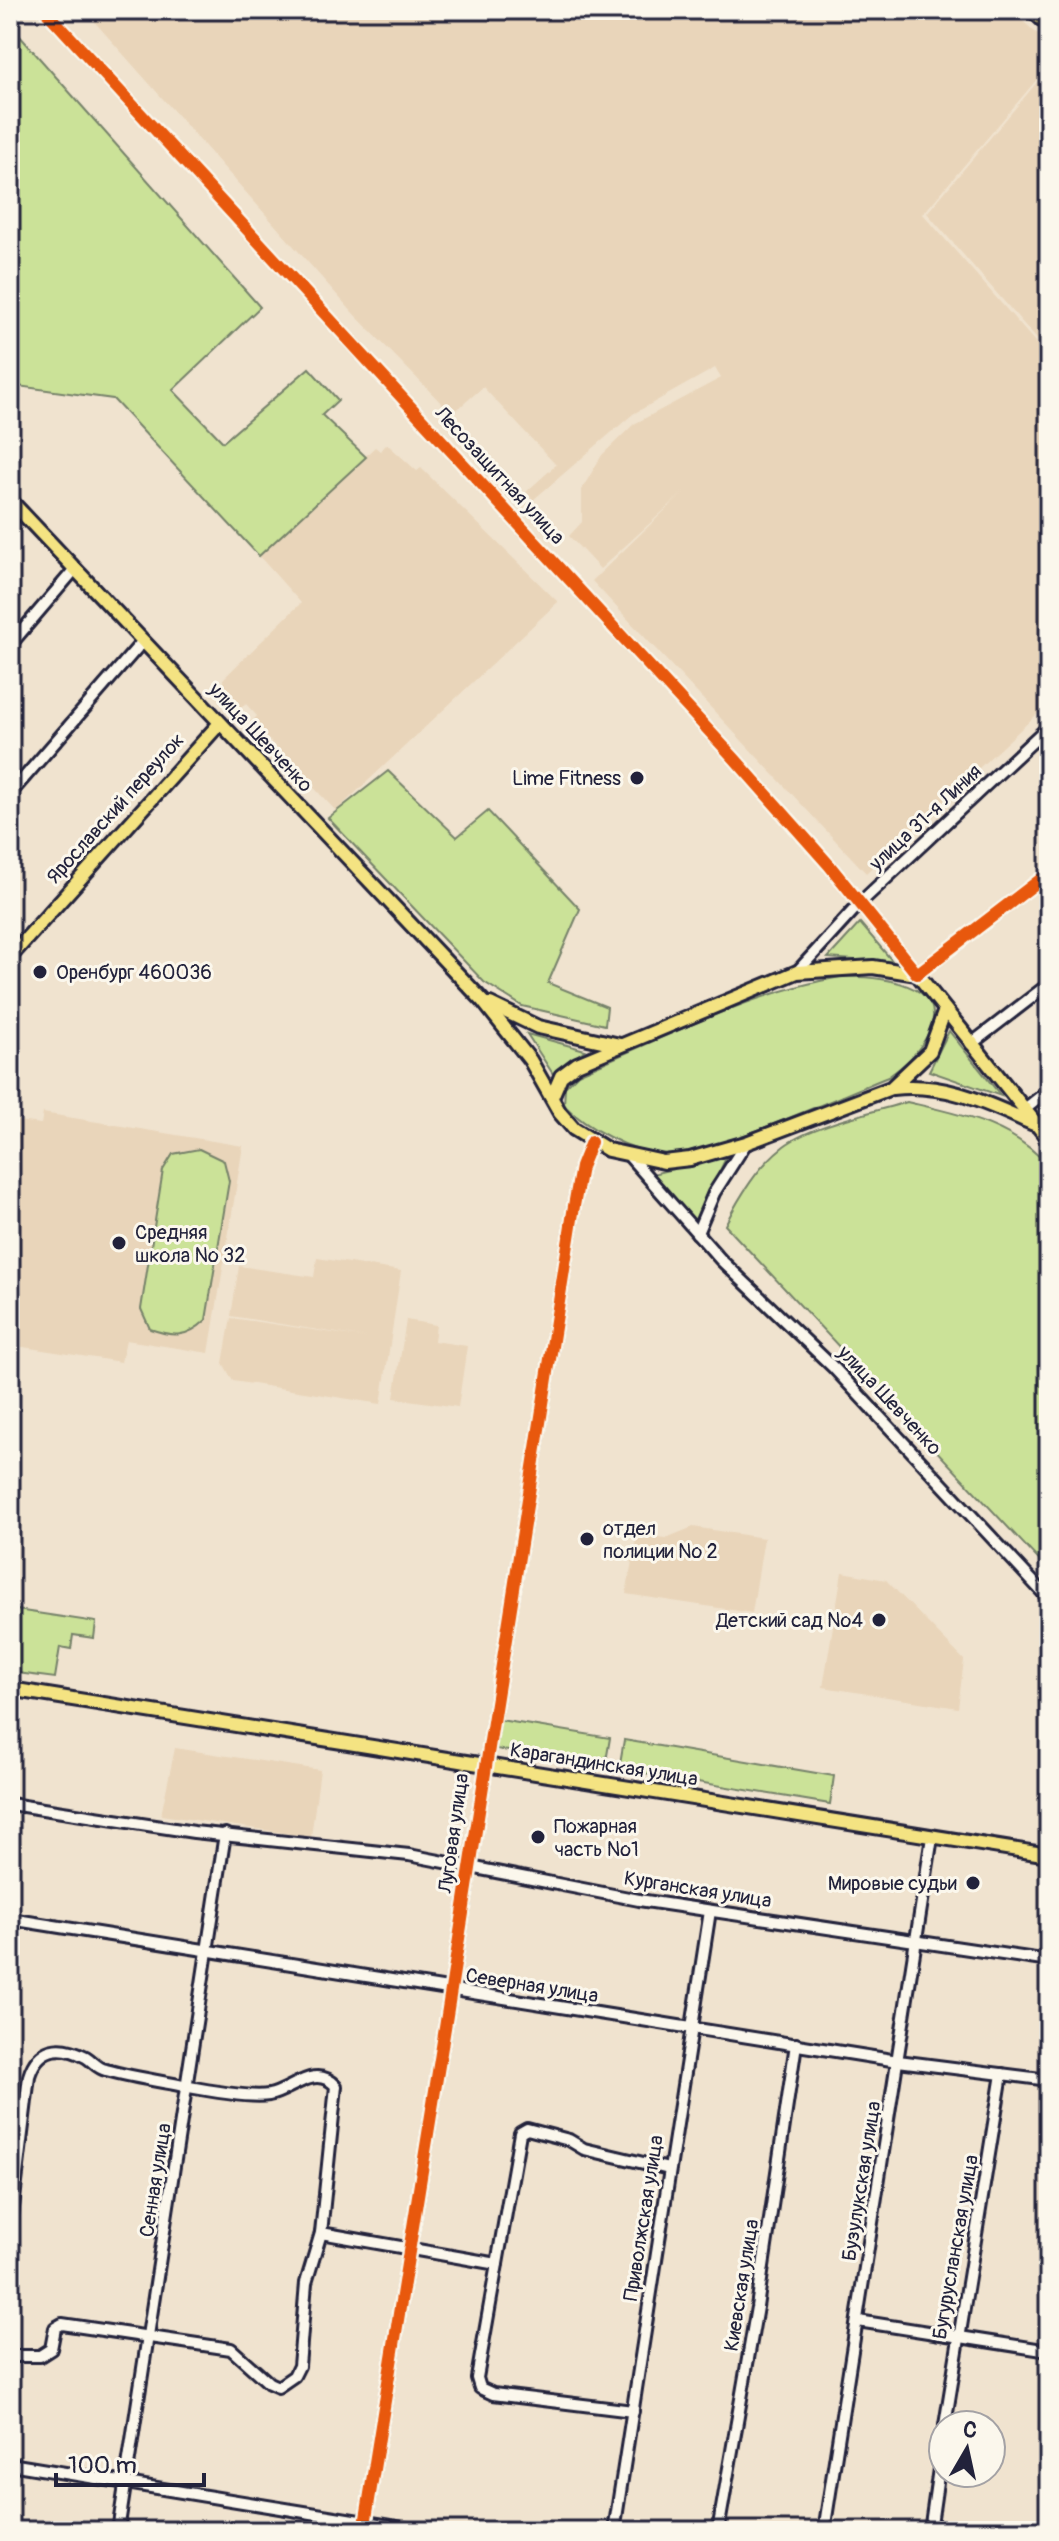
<svg xmlns="http://www.w3.org/2000/svg" width="1059" height="2541" font-family="Pangolin,sans-serif">
<rect width="100%" height="100%" fill="#f0e3cf"/>
<filter id="ink" filterUnits="userSpaceOnUse"><feTurbulence type="fractalNoise" baseFrequency=".0125" numOctaves="2"/><feDisplacementMap in="SourceGraphic" scale="16" xChannelSelector="R" yChannelSelector="G"/><feConvolveMatrix kernelMatrix="1 2 1 2 8 2 1 2 1" color-interpolation-filters="sRGB"/></filter>
<g filter="url(#ink)">
<g fill="#e9d5ba">
<polygon points="84,10 1010,10 1049,44 1049,65 923,214 1049,358 1049,703 866,873 592,581 684,492 600,569 569,536 582,522 582,489 602,455 634,424 721,378 715,368 633,414 533,500 526,492 556,465 483,387 452,414 354,314"/>
<polygon points="1049,68 1049,353 927,213"/>
<polygon points="387,444 417,471 421,468 558,602 336,811 252,722 257,716 246,704 238,710 224,692 223,679 301,603 259,556 375,447 380,451"/>
<polygon points="43,1113 243,1146 209,1353 126,1340 121,1362 10,1345 10,1120 41,1124"/>
<polygon points="317,1258 401,1271 381,1404 233,1381 223,1363 231,1318 368,1338 231,1316 239,1266 314,1277"/>
<polygon points="406,1320 436,1325 434,1341 467,1346 458,1407 394,1398"/>
<polygon points="693,1527 764,1538 752,1613 626,1594 637,1535 666,1538"/>
<polygon points="842,1572 886,1580 964,1660 958,1708 823,1687"/>
<polygon points="175,1748 320,1770 311,1837 161,1815"/>
</g>
<g fill="#cbe298" stroke="#76826a" stroke-width="2">
<polygon points="10,25 260,307 173,390 223,442 309,368 338,400 322,415 366,457 259,556 113,399 10,385"/>
<polygon points="388,771 457,837 488,811 580,909 548,983 607,1007 605,1025 522,1006 484,982 328,818"/>
<polygon points="860,923 894,963 828,958"/>
<path d="M840,977C875,976 956,982 927,1036C917,1054 905,1065 888,1077C840,1096 709,1157 662,1154C630,1151 586,1128 564,1105L565,1087L578,1074C663,1038 749,993 840,977Z"/>
<polygon points="949,1031 1001,1096 929,1071"/>
<polygon points="527,1034 585,1050 553,1074"/>
<path d="M907,1102C959,1114 1014,1124 1049,1167V1571L725,1225C740,1196 758,1166 784,1146C812,1125 873,1112 907,1102Z"/>
<path d="M199,1149L224,1161L229,1181L206,1320C187,1338 173,1337 150,1329L141,1309L163,1170L173,1154Z"/>
<polygon points="727,1156 695,1222 652,1174"/>
<polygon points="10,1609 96,1622 94,1638 73,1635 71,1649 60,1647 55,1678 10,1672"/>
<polygon points="500,1720 610,1738 605,1767 496,1749"/>
<polygon points="624,1740 834,1776 830,1804 619,1769"/>
</g>
<g fill="none" stroke-linecap="round" stroke-linejoin="round">
<defs>
<g id="minor">
<polyline points="45,10 734,758 829,865 917,974 1049,873"/>
<polyline points="10,645 75,569"/>
<polyline points="10,794 143,641"/>
<polyline points="797,972 861,902 1049,726"/>
<polyline points="971,1044 1049,984"/>
<polyline points="1025,1109 1049,1090"/>
<polyline points="630,1157 721,1260 834,1368 1049,1599"/>
<polyline points="697,1233 714,1193 746,1143"/>
<polyline points="10,1804 194,1832 409,1855 639,1900 1049,1961"/>
<polyline points="10,1919 898,2061 1049,2080"/>
<path d="M10,2232L29,2076C38,2047 60,2043 86,2057C94,2062 97,2068 106,2070C132,2077 158,2081 184,2086C205,2090 250,2098 269,2095C291,2091 315,2063 336,2086L321,2233L306,2283L299,2366L294,2376L278,2387L269,2383L231,2349L62,2324L55,2328L51,2349L40,2356H10"/>
<polyline points="321,2233 497,2264"/>
<polyline points="858,2321 1049,2351"/>
<polyline points="633,2411 493,2394 480,2388 477,2378 520,2133 527,2129 569,2140 584,2149 669,2169"/>
<polyline points="945,2425 1002,2074"/>
<polyline points="10,2464 421,2531"/>
<polyline points="118,2531 225,1834"/>
<path d="M364,2531C438,2090 502,1647 574,1206L581,1167L591,1142"/>
<polyline points="614,2531 710,1911"/>
<polyline points="718,2531 757,2307 796,2044"/>
<polyline points="824,2531 932,1837"/>
<polyline points="930,2531 943,2441"/>
</g>
<g id="major">
<polyline points="1032,10 1049,26"/>
<polyline points="10,500 483,1001 530,1060 560,1113 574,1129 608,1150 664,1162 690,1159 746,1143 891,1088 930,1051 945,1010"/>
<polyline points="10,957 220,723"/>
<polyline points="490,1004 538,1027 620,1045"/>
<path d="M892,1088C946,1082 986,1103 1034,1124"/>
<polyline points="552,1097 561,1076 577,1064 797,972 873,967 917,974 1049,1140"/>
<polyline points="10,1689 1049,1855"/>
</g>
</defs>
<use href="#minor" stroke="#22223b" stroke-width="16"/>
<use href="#major" stroke="#22223b" stroke-width="18"/>
<use href="#minor" stroke="#fbf7ec" stroke-width="10"/>
<use href="#major" stroke="#f4e382" stroke-width="12"/>
<defs>
<g id="cycleway">
<polyline points="45,10 734,758 829,865 917,974 1049,873"/>
<path d="M364,2531C438,2090 502,1647 574,1206L581,1167L591,1142"/>
</g>
</defs>
<use href="#cycleway" stroke="#fbf7ec" stroke-width="17"/>
<use href="#cycleway" stroke="#e8590c" stroke-width="12"/>
</g>
</g>
<g fill="#22223b" stroke="#fbf7ec" stroke-width="3">
<circle cx="637" cy="778" r="8"/>
<circle cx="40" cy="972" r="8"/>
<circle cx="119" cy="1243" r="8"/>
<circle cx="587" cy="1539" r="8"/>
<circle cx="879" cy="1620" r="8"/>
<circle cx="538" cy="1837" r="8"/>
<circle cx="973" cy="1883" r="8"/>
</g>
<g text-anchor="middle" stroke-width="6" stroke-linejoin="round" paint-order="stroke">
<g font-size="20" fill="#22223b" stroke="#fbf7ec">
<text transform="translate(500 475) rotate(47)" y="7">Лесозащитная улица</text>
<text transform="translate(261 737) rotate(47)" y="7">улица Шевченко</text>
<text transform="translate(115 808) rotate(-48)" y="7">Ярославский переулок</text>
<text transform="translate(925 817) rotate(-43)" y="7">улица 31-я Линия</text>
<text transform="translate(890 1400) rotate(47)" y="7">улица Шевченко</text>
<text transform="translate(604 1764) rotate(9)" y="7">Карагандинская улица</text>
<text transform="translate(453 1833) rotate(-82)" y="7">Луговая улица</text>
<text transform="translate(698 1889) rotate(9)" y="7">Курганская улица</text>
<text transform="translate(532 1985) rotate(9)" y="7">Северная улица</text>
<text transform="translate(155 2180) rotate(-81)" y="7">Сенная улица</text>
<text transform="translate(861 2181) rotate(-81)" y="7">Бузулукская улица</text>
<text transform="translate(643 2218) rotate(-81)" y="7">Приволжская улица</text>
<text transform="translate(955 2247) rotate(-80)" y="7">Бугурусланская улица</text>
<text transform="translate(741 2285) rotate(-81)" y="7">Киевская улица</text>
</g>
<g font-size="20" fill="#22223b" stroke="#fbf7ec" text-anchor="start">
<text x="621" y="785" text-anchor="end">Lime Fitness</text>
<text x="56" y="979">Оренбург 460036</text>
<text x="135" y="1239">Средняя<tspan x="135" dy="23">школа № 32</tspan></text>
<text x="603" y="1535">отдел<tspan x="603" dy="23">полиции № 2</tspan></text>
<text x="863" y="1627" text-anchor="end">Детский сад №4</text>
<text x="554" y="1833">Пожарная<tspan x="554" dy="23">часть №1</tspan></text>
<text x="957" y="1890" text-anchor="end">Мировые судьи</text>
</g>
</g>
<rect width="1059" height="2541" fill="none" stroke="#fbf7ec" stroke-width="40"/>
<rect x="20" y="20" width="1019" height="2501" fill="none" stroke="#22223b" stroke-width="3" filter="url(#ink)"/>
<g transform="translate(967 2449) rotate(9)"><circle r="38" fill="#fbf7ec" stroke="#a4a2a5" stroke-width="2"/>
<path d="M0-6L14 30L0 20L-14 30Z" fill="#22223b"/>
<text y="-12" font-size="22" font-weight="bold" text-anchor="middle" fill="#22223b">С</text>
</g>
<path d="M56 2473v12h148v-12" fill="none" stroke="#22223b" stroke-width="4"/>
<text x="68" y="2473" font-size="24" fill="#22223b" stroke="#fbf7ec" stroke-width="6" paint-order="stroke">100 m</text>
</svg>
